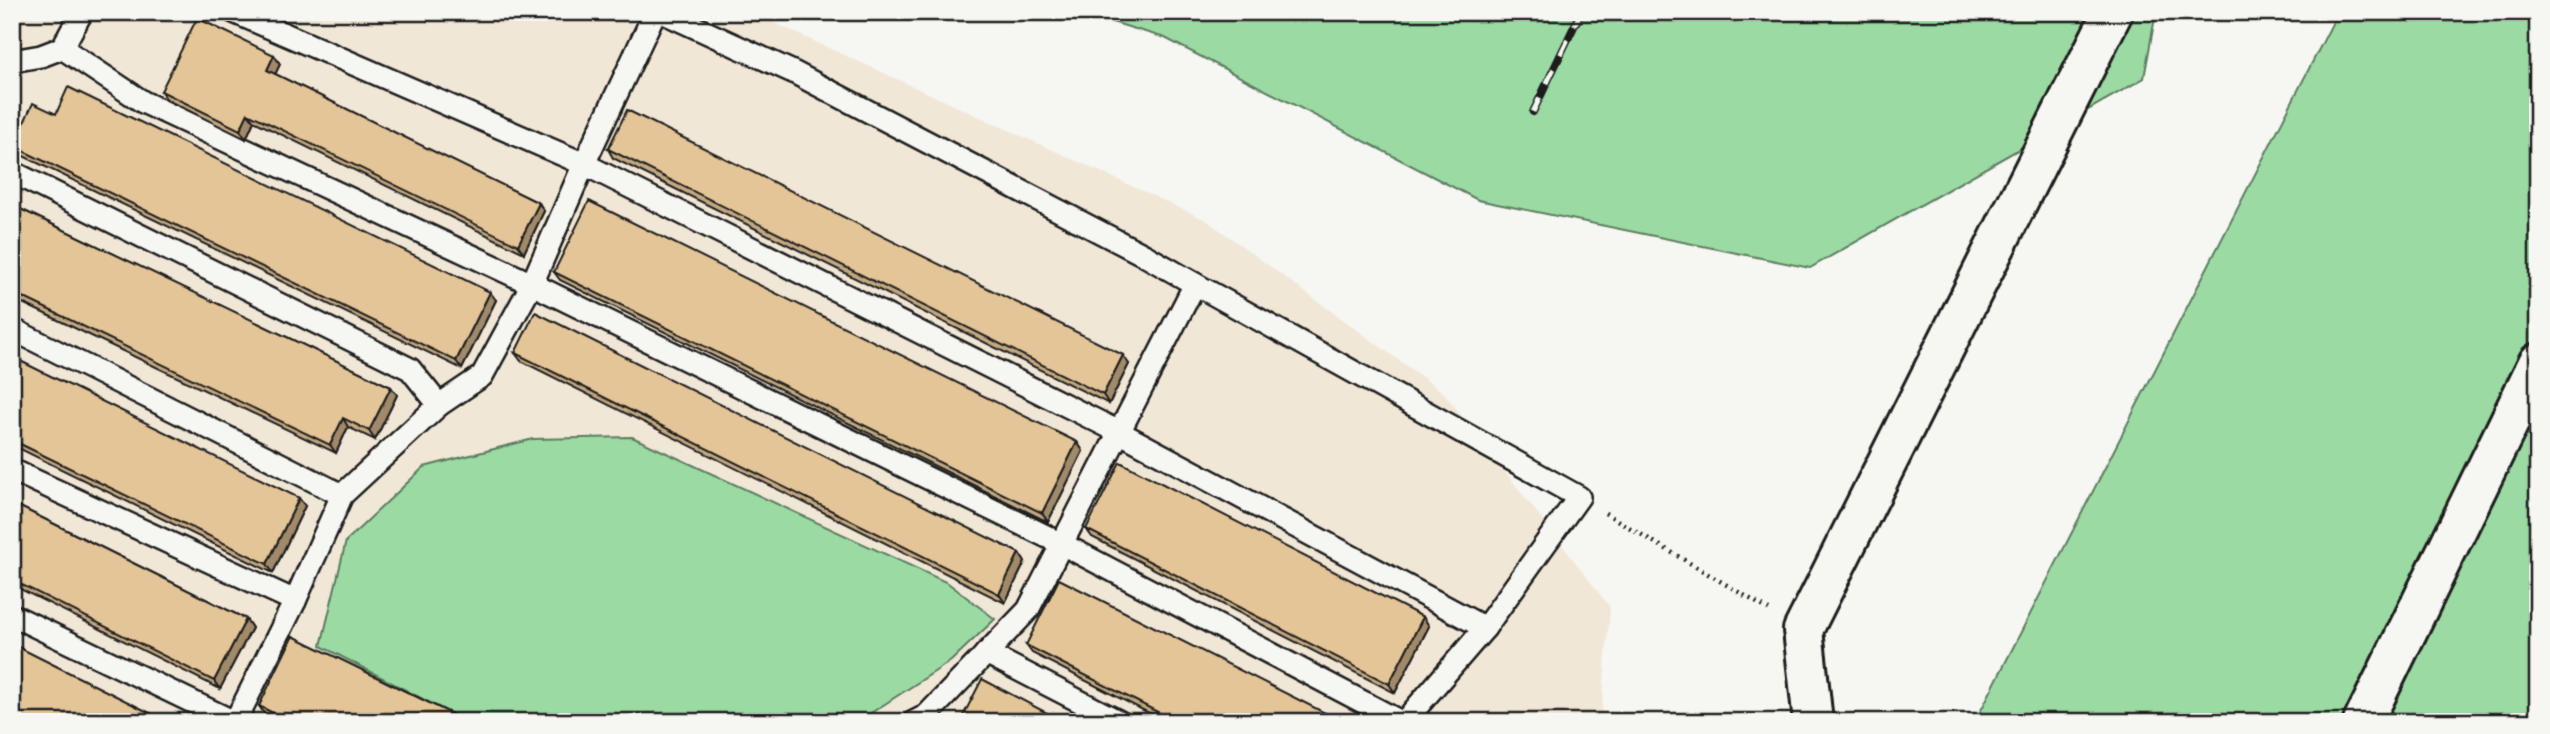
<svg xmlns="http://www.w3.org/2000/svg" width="2550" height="734" font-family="'Balsamiq Sans',sans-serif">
<rect width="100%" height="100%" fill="#f6f6f2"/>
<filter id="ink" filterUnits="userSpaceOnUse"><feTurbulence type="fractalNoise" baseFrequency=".0143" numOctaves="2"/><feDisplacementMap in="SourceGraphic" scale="14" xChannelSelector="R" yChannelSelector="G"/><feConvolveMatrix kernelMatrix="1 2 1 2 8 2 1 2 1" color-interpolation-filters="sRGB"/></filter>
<g filter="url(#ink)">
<polygon fill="#f1e7d7" points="12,12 750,12 1206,220 1444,393 1610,607 1601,722 12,722"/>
<g fill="#9bdba3" stroke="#5c7c60" stroke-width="2">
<polygon points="1079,12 2156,12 2144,78 1810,268 1478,200 1165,38"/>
<polygon points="2338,12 2538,12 2538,722 1975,722"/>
<polygon points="632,437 948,583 995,619 951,661 857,722 467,722 321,646 346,541 424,467 533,439"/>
</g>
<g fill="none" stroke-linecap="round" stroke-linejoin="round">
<defs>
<g id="service">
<polyline points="234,12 584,164 1119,432 1485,628"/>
<polyline points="662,12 793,72 1144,255 1195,284 1028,610 926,716 914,722"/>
<polyline points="62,48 143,102 532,284 1062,544 1401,722"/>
<polyline points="12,61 41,56 62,48 82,12"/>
<polyline points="12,172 410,369 439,405"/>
<polyline points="1195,284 1579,497 1485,628 1404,722"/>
<polyline points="12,329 342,495"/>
<polyline points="12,470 295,601"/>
<polyline points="12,615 234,722"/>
<polyline points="986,653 1120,722"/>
<polyline points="235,722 295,601 342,495 439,405 482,376 532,284 584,164 655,12"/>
</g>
<g id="minor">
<polyline points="1813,722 1803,630 2113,12"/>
<polyline points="2363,722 2538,363"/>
</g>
</defs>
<use href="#service" stroke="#1c1c1c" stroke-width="26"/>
<use href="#minor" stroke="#1c1c1c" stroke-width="44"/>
<polyline stroke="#1c1c1c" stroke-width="4.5" stroke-dasharray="2 5" stroke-linecap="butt" points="1605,513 1769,610"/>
<use href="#service" stroke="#f6f6f2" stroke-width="21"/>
<use href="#minor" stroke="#f6f6f2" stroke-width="38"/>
<defs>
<polyline id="rail" points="1533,112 1581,12"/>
</defs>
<use href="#rail" stroke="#1c1c1c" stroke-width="8"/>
<use href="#rail" stroke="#f6f6f2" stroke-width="5" stroke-dasharray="16" stroke-linecap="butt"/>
</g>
<g fill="#c4a982" stroke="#1c1c1c" stroke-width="2">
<polygon points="274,55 280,64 275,74 539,203 544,211 524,253 254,121 246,139 167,100 161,91"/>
<polygon points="56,114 496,300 462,369 19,154 13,146"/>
<polygon points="608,149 1129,364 1109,404 613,158"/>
<polygon points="12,205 391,387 397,395 375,440 348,427 336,453 12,298"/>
<polygon points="554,272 1077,442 1083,451 1048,522 560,280"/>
<polygon points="515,353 1019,553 1025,562 1005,603 521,361"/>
<polygon points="12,357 305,506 273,573 12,445"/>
<polygon points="12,503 246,619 252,628 220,689 12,585"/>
<polygon points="1086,529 1423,617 1429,626 1395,693 1092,537"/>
<polygon points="1026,645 1333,722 1166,722 1032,653"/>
<polygon points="259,706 468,722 279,722 265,715"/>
</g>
<g fill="#a08a6a" stroke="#1c1c1c" stroke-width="2">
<polygon points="274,55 280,64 273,79 267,70"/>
<polygon points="248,113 254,121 246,139 240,130"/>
<polygon points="539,203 544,211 524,253 518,245"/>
<polygon points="490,292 496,300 462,369 456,361"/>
<polygon points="1123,355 1129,364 1109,404 1103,395"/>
<polygon points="391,387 397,395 375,440 369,431"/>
<polygon points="343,418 348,427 336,453 330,445"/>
<polygon points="1077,442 1083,451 1048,522 1042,513"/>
<polygon points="299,498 305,506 273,573 267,564"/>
<polygon points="1019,553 1025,562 1005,603 999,594"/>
<polygon points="1423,617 1429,626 1395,693 1389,684"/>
<polygon points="246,619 252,628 220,689 214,681"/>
<polygon points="1327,714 1333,722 1323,722"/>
</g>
<g fill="#e4c597" stroke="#1c1c1c" stroke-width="2">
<polygon points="197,18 274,55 267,70 539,203 518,245 248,113 240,130 161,91"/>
<polygon points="68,87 490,292 456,361 13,146 33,103 56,114"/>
<polygon points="627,110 1123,355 1103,395 608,149"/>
<polygon points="589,201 1077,442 1042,513 554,272"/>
<polygon points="12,205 391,387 369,431 343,418 330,445 12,292"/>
<polygon points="535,312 1019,553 999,594 515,353"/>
<polygon points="12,357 299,498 267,564 12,440"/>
<polygon points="1120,462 1423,617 1389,684 1086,529"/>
<polygon points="12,503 246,619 214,681 12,580"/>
<polygon points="1059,579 1327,714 1323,722 1177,722 1026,645"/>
<polygon points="293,636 468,722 291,722 259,706"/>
<polygon points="12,644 168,722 12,722"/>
<polygon points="982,679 1064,722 960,722"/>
</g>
</g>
<rect width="2550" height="734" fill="none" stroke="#f6f6f2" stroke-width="42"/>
<rect x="21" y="21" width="2508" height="692" fill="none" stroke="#1c1c1c" stroke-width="2.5" filter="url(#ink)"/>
</svg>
